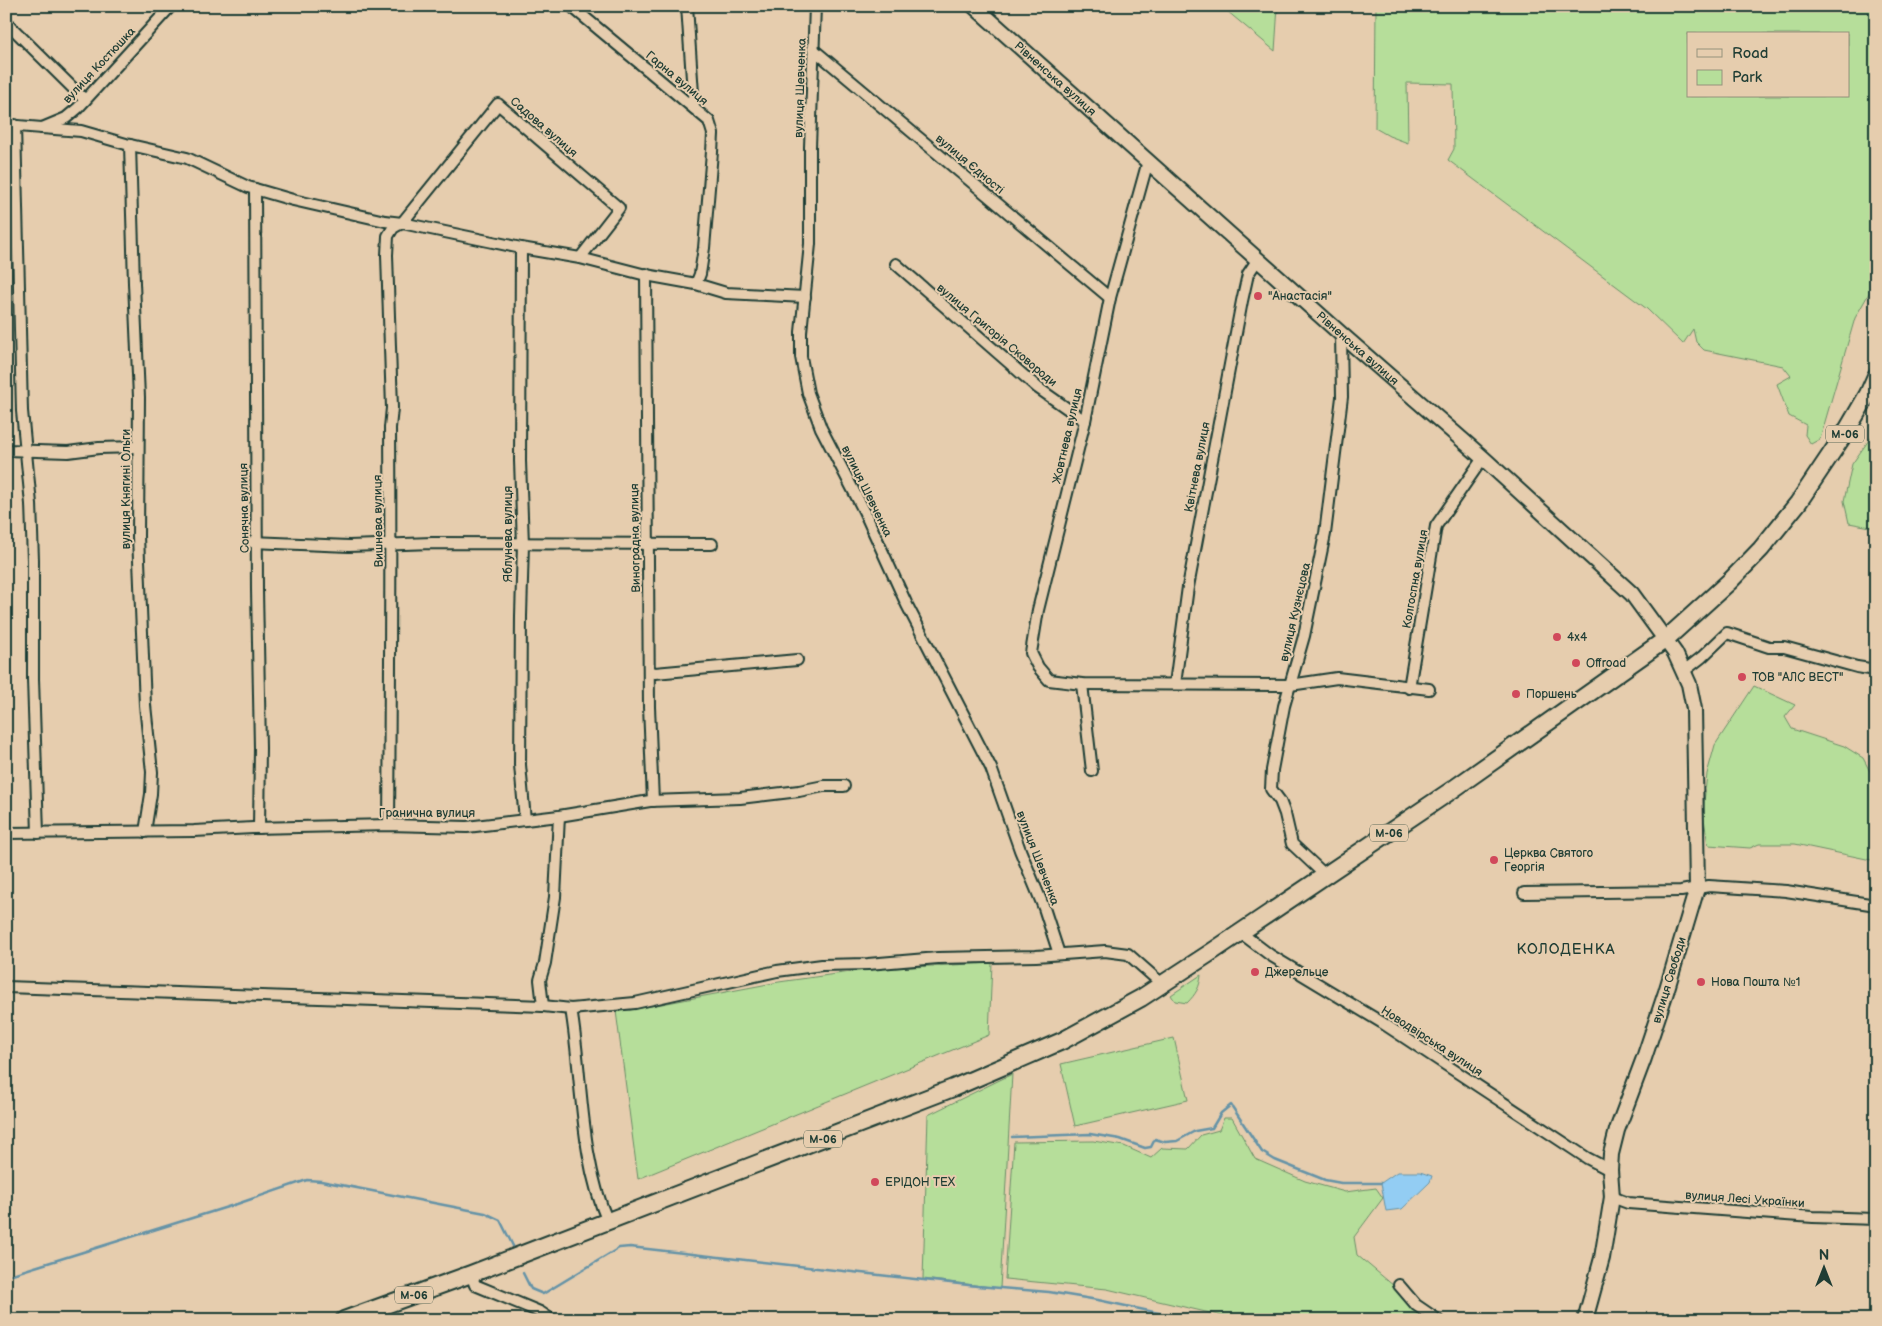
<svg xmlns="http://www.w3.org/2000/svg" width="1882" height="1326" font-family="'Balsamiq Sans',sans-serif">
<rect width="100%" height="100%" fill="#e6cdae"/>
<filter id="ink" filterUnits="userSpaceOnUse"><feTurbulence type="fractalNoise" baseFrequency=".02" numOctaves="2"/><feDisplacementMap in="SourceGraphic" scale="10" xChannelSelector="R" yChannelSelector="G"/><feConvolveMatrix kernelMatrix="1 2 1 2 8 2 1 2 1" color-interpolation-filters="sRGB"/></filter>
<g filter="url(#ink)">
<g fill="#b6de9a" stroke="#6a8e67" fill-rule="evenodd">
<polygon points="1221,6 1278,6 1275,51"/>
<path d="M1376,6H1876V281L1855,318L1820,439L1811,444L1805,435L1806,425L1789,416L1777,384L1791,376L1783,366L1704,350L1696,342L1693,329L1683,344L1647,309L1448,160L1454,149L1453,84L1407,83L1408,143L1389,136L1375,128ZM1688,34H1848V96H1688Z"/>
<polygon points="1876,430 1876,528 1849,523 1844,501 1852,464"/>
<polygon points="1754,686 1795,705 1785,717 1792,729 1844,746 1863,758 1876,783 1876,861 1795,844 1759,844 1750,848 1708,845 1703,812 1707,774 1715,745"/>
<polygon points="992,963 989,1035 638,1179 616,1011 630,1010 779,982 872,969"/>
<path d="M1201,975C1200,987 1196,994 1187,1003L1175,1001L1171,995Z"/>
<polygon points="1174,1038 1188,1100 1075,1126 1061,1064"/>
<polygon points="1012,1074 1000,1288 923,1279 928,1115"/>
<polygon points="1224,1118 1232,1118 1255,1159 1305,1181 1345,1192 1376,1188 1383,1198 1354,1237 1357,1255 1394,1286 1429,1320 1240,1320 1107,1289 1005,1279 1014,1142 1093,1141 1124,1146 1151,1158 1162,1148 1188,1149 1201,1135 1219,1130"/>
</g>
<polygon fill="#93cdf3" stroke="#6593a7" points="1397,1172 1420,1172 1432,1176 1430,1182 1402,1209 1386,1211 1381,1183"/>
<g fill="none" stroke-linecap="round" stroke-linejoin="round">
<g stroke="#6593a7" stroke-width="2.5">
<polyline points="1012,1137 1090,1134 1120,1139 1145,1148 1151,1147 1155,1139 1165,1142 1177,1141 1195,1131 1212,1128 1221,1113 1231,1105 1262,1152 1275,1160 1325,1180 1341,1183 1381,1183"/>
<polyline points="523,1273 531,1289 543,1294 619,1248 630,1247 977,1286 1049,1292 1098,1300 1191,1320"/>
<polyline points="6,1276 237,1204 307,1180 321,1181 485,1213 500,1220 513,1246"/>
</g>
<defs>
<g id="minor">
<polyline points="571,6 709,121 713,134 712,152 704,248 700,274 696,284"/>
<polyline points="687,6 694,108"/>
<polyline points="815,6 810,147 810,244 801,332 801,357 808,393 821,428 864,511 907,605 991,768 1020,850 1044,908 1059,954"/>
<polyline points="6,22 85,100"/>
<polyline points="813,49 1110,298"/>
<polyline points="6,125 42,128 66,118 78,108 171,6"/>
<polyline points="15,125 22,411 31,504 33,560 33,679 38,833"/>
<polyline points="42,128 81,131 126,144 187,158 248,187 293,200 385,221 402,223 521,248 580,258 646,275 696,284 726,293 805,297"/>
<polyline points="130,145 134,283 139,397 138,536 145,705 152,772 151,794 145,832"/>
<polyline points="1148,161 1110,298 1085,421 1038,610 1031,653 1038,667 1049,680 1082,684 1290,685 1337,678 1429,689"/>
<polyline points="255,189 257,590 260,748 259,828"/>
<polyline points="521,248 520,461 523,544 521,616 520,765 525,820"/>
<polyline points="896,264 1038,388 1085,421"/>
<polyline points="646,274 649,707 653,801"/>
<polyline points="6,450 68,452 99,448 137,447"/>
<polyline points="252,542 349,546 432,543 712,544"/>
<polyline points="649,671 655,673 797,660"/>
<polyline points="1684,671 1702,657 1727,633 1769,647 1784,647 1857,667 1876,670"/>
<polyline points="1082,684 1092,771"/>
<polyline points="1175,684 1188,587 1242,301 1248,274 1258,259"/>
<polyline points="1409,688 1436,526 1483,458"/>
<path d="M389,825C390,693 391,560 390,428L392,408L387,255L388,236L393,228L402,223L498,104L619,208L580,258"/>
<polyline points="6,833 194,831 253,828 389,825 467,827 559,816 650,801 740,798 799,791 824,786 844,786"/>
<polyline points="1326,876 1292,844 1285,814 1280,801 1271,789 1272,770 1284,706 1304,636 1325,534 1342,397 1341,334"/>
<polyline points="1524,893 1681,891 1709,886 1786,891 1876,905"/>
<polyline points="1241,933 1270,955 1381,1022 1587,1158 1610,1170"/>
<polyline points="6,987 543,1006 571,1009 635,1003 777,971 822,965 868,964 938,958 1036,956 1105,951 1128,954 1162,984"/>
<polyline points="543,1006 540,980 545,963 555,897 559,816"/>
<path d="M571,1009C583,1079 579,1156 608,1222"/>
<polyline points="1612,1197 1628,1203 1813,1217 1876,1219"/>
<polyline points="471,1274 475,1285 540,1312 552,1320"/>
<polyline points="1399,1285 1416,1305 1438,1320"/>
</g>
<g id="secondary">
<path id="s1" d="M974,6L1341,334L1483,458L1632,594L1675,653L1689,684L1694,709L1697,888L1666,992L1644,1058L1617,1130L1611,1154L1610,1170L1612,1197L1602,1258L1585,1320"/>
</g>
<polyline id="trunk" points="344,1320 471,1274 953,1088 1062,1041 1141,998 1213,951 1452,790 1666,639 1730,581 1761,549 1798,503 1847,430 1868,394 1876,376"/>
</defs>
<use href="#minor" stroke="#1f3d34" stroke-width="14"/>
<use href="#secondary" stroke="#1f3d34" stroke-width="18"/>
<use href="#trunk" stroke="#1f3d34" stroke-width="20"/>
<use href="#minor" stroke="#e6cdae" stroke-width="10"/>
<use href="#secondary" stroke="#e6cdae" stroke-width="14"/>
<use href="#trunk" stroke="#e6cdae" stroke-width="16"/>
</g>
</g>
<g fill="#d1495b" stroke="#e6cdae" stroke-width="2">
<circle cx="1258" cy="296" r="5"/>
<circle cx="1557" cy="637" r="5"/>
<circle cx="1576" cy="663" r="5"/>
<circle cx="1742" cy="677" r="5"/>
<circle cx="1516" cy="694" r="5"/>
<circle cx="1494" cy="860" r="5"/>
<circle cx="1255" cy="972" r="5"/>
<circle cx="1701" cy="982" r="5"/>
<circle cx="875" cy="1182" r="5"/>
</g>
<g text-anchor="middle" stroke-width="4" stroke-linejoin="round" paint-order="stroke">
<g fill="#e6cdae" stroke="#5b6859" stroke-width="1">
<rect x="1826" y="425.5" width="38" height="17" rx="4"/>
<rect x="1370" y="824.5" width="38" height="17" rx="4"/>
<rect x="804" y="1130.5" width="38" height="17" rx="4"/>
<rect x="395" y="1286.5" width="38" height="17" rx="4"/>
</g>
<g font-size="11" font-weight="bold" fill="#1f3d34">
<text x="1845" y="438">М-06</text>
<text x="1389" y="837">М-06</text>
<text x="823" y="1143">М-06</text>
<text x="414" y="1299">М-06</text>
</g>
<g font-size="12" fill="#1f3d34" stroke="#e6cdae">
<text transform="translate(99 65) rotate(-47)" y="4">вулиця Костюшка</text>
<text transform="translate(677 78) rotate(40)" y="4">Гарна вулиця</text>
<text dy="4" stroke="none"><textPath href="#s1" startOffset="109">Рівненська вулиця</textPath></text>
<text transform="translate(800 88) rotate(-88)" y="4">вулиця Шевченка</text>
<text transform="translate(544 127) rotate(41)" y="4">Садова вулиця</text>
<text transform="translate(970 164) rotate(40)" y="4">вулиця Єдності</text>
<text transform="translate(997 335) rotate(40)" y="4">вулиця Григорія Сковороди</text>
<text dy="4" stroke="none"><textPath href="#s1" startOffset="514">Рівненська вулиця</textPath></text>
<text transform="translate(1067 436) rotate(-77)" y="4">Жовтнева вулиця</text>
<text transform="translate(1197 467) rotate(-79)" y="4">Квітнева вулиця</text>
<text transform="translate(126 489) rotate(-90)" y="4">вулиця Княгині Ольги</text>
<text transform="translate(867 491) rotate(64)" y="4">вулиця Шевченка</text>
<text transform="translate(244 508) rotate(-91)" y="4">Сонячна вулиця</text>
<text transform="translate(378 521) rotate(-91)" y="4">Вишнева вулиця</text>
<text transform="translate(508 534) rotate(-90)" y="4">Яблунева вулиця</text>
<text transform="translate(635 538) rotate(-91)" y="4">Виноградна вулиця</text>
<text transform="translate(1415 579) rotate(-80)" y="4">Колгоспна вулиця</text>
<text transform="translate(1295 612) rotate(-77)" y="4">вулиця Кузнєцова</text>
<text x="427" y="817">Гранична вулиця</text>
<text transform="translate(1038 858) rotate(69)" y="4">вулиця Шевченка</text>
<text transform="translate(1669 980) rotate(-73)" y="4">вулиця Свободи</text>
<text transform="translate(1432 1041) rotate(33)" y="4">Новодвірська вулиця</text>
<text transform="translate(1745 1199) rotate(4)" y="4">вулиця Лесі Українки</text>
</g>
<g font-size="12" fill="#1f3d34" stroke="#e6cdae" text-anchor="start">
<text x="1268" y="300">"Анастасія"</text>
<text x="1567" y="641">4x4</text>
<text x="1586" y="667">Offroad</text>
<text x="1752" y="681">ТОВ "АЛС ВЕСТ"</text>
<text x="1526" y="698">Поршень</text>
<text x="1504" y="857">Церква Святого<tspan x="1504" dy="14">Георгія</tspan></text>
<text x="1265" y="976">Джерельце</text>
<text x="1711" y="986">Нова Пошта №1</text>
<text x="885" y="1186">ЕРІДОН ТЕХ</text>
</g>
<g font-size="15" letter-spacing="1" fill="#1f3d34" stroke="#e6cdae">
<text x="1566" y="954">КОЛОДЕНКА</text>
</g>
</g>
<rect width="1882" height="1326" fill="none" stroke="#e6cdae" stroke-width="25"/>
<rect x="12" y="12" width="1857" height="1301" fill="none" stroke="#1f3d34" stroke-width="2" filter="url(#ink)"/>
<rect x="1687" y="32" width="162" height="65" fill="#e6cdae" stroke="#96937d"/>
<rect x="1697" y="49" width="25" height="8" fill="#e6cdae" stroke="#96937d"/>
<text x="1732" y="58" font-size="15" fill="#1f3d34">Road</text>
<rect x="1697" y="70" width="25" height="15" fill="#b6de9a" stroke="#96937d"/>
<text x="1732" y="82" font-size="15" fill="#1f3d34">Park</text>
<g transform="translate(1824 1268)" stroke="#e6cdae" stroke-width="4" paint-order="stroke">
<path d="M0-4L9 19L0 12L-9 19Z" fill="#1f3d34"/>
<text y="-8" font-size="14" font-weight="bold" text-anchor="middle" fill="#1f3d34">N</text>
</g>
</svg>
